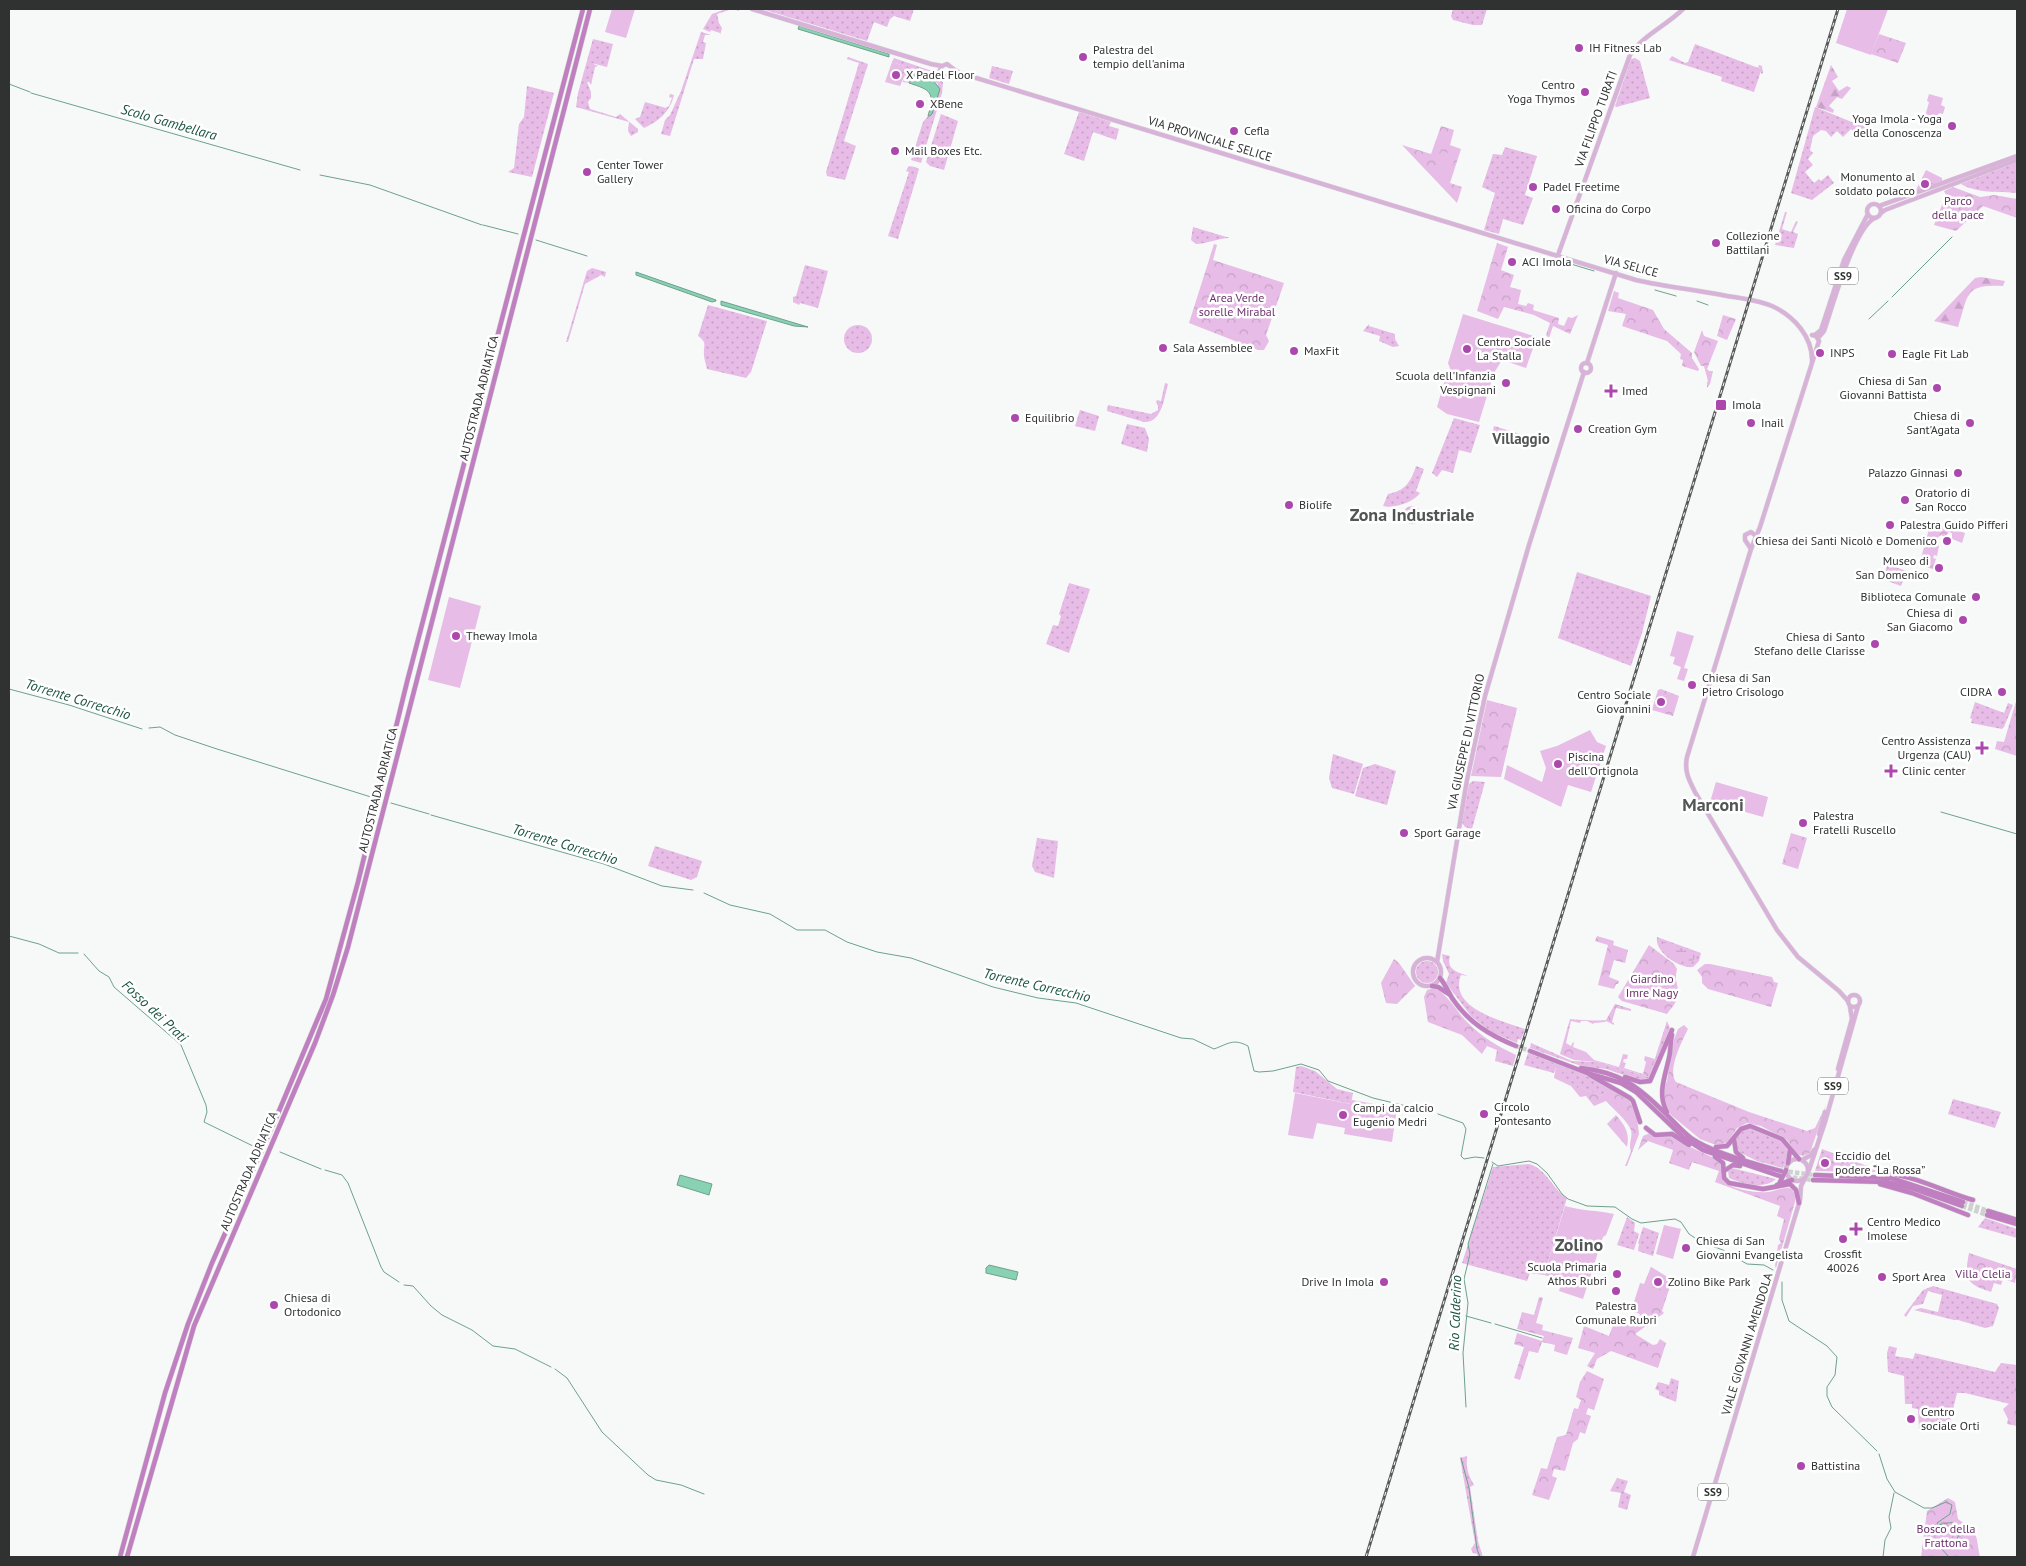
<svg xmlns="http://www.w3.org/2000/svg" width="2026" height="1566" font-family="'PT Sans',sans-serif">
<defs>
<pattern id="grass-dots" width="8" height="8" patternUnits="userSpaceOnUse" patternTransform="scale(1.25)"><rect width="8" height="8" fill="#e7bce6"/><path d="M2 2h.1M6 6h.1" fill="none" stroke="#c6a2c6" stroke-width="1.8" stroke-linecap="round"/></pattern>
<pattern id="forest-firs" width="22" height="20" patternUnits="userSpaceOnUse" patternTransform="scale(1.25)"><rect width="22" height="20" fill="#e7bce6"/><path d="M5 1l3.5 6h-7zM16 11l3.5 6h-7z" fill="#c6a2c6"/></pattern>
<pattern id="wetland-marsh" width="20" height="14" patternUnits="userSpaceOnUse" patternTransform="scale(1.25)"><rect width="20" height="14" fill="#e7bce6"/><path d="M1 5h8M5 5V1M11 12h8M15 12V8" fill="none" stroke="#c6a2c6"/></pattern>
<pattern id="park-crowns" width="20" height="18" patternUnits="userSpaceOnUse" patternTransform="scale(1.25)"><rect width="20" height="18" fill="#e7bce6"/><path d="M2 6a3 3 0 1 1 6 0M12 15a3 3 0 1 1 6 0" fill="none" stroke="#c6a2c6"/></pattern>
</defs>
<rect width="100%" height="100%" fill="#f6f9f8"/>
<g fill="url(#grass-dots)">
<polygon points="726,9 739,9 739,11 732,9 717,14 719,23 722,28 720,35 720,33 711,30 710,32 703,29 712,14"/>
<polygon points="762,9 914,9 910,21 894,16 890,19 887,27 874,22 867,41"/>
<polygon points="1453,9 1487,9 1482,25 1473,25 1453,20 1451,16"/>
<polygon points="701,32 711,35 705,35 703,42 706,43 703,59 694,59 670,136 661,134 665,120 670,115 681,91"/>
<polygon points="593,39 613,44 607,67 591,63 598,66 595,67 591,85 589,82 587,82 591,92 591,98 588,102 590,109 616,117 620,114 638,129 638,132 631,136 628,131 629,122 576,107 578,93"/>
<polygon points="1695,44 1761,69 1758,67 1759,65 1762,66 1763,73 1761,74 1761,71 1754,92 1721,81 1722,77 1669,60 1672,56 1685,63 1688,62"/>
<polygon points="848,57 868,64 844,141 856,146 845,180 827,176 826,172 859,63 847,59"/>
<polygon points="894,58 932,71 933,70 938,79 943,82 942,93 921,163 911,160 923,122 928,116 930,116 938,84 932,79 918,72 914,75 909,83 903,82 905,75 901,74 904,66 892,62"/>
<polygon points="1635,58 1640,61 1650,98 1616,107 1615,106 1631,59"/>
<polygon points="992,66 1013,71 1009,84 989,78"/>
<polygon points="527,86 554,93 532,177 508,172 514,168 519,124 524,117"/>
<path d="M659,91L674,95C670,112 659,121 644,128L635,119L640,117L645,102L666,108L669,106L672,98L669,97L670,94Z"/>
<polygon points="1815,107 1859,125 1863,116 1869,129 1859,139 1851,129 1843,137 1837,131 1831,137 1826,131 1821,130 1813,136 1810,150 1813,153 1808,159 1813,165 1805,172 1814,183 1819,179 1821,181 1828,175 1834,183 1812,200 1791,193"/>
<polygon points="1079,112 1111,122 1109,126 1119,129 1116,140 1093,132 1084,161 1064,154"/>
<polygon points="941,114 958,121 944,170 930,166 926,162"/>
<polygon points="1505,147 1537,156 1525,195 1533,198 1523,225 1503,219 1499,234 1484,230 1495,193 1482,187 1493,154 1502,155"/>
<path d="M2017,162V193C1998,191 1978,194 1961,184Z"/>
<polygon points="909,166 915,167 919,169 898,239 888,236 909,172 906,171"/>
<polygon points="1785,212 1787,212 1782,229 1791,232 1796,221 1798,222 1793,232 1798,234 1794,248 1775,245"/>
<path d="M1193,227L1230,238C1218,238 1207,244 1196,244L1191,240Z"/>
<polygon points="805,265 828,271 818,308 800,303 799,305 793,302 793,297 796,296"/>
<polygon points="592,268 606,272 605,277 601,275 585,284 568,342 566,342 587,271"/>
<path d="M708,305L767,321L751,372L746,378L707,369C706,364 704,359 704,355C703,345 708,343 698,336Z"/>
<polygon points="1369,324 1369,326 1395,334 1395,333 1395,339 1399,346 1393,347 1379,341 1380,336 1363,331"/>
<circle cx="858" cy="339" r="14"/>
<path d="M1165,383L1168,384C1164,398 1162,423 1144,422L1107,411L1108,405L1151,414L1158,410V406L1156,402L1157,400L1161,401Z"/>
<polygon points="1080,410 1099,416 1095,431 1075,426"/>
<polygon points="1454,418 1480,425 1471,453 1459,450 1453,473 1442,470 1437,477 1432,473"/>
<polygon points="1127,424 1145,428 1149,439 1147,452 1121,444"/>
<polygon points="1494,426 1533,438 1531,446 1492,434"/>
<path d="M1416,466L1424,469L1416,491L1420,493C1414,502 1394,509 1383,506L1388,494C1405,491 1411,482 1416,466Z"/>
<circle cx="1412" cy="515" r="9"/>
<polygon points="1888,564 1906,571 1901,586 1882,579"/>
<polygon points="1577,572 1651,596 1642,633 1631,666 1558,638"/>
<polygon points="1069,583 1090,589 1069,653 1046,644 1053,625 1058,626 1061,616 1059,614"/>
<polygon points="1975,702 2004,713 2008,703 2013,705 2004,727 2002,729 1971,723 1972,719 1970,718"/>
<polygon points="1333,754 1363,764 1354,794 1332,788 1329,778"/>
<polygon points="1375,764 1396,771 1387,805 1355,796 1363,768"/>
<polygon points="1473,781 1485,782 1472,829 1465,827 1462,823 1469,784"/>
<polygon points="1037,838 1058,841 1054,878 1035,872 1032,866"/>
<polygon points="655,846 702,861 697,877 691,880 648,866"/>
<path d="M1657,937L1701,953L1699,961L1693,967C1680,969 1654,952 1657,937Z"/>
<path d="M1442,954L1450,956C1446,970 1457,972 1468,976L1461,975C1448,1009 1503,1021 1525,1029L1521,1040L1518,1039L1517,1043L1491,1032L1471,1016L1446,983L1449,974L1443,961Z"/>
<circle cx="1427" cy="972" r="11"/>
<polygon points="1667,1021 1670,1028 1649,1079 1641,1081 1606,1069 1581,1066 1530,1048 1531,1043 1572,1061 1598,1062 1649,1077"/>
<polygon points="1528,1053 1582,1073 1606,1087 1606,1092 1601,1096 1559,1078 1563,1069 1556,1067 1554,1073 1524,1065"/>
<polygon points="1301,1066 1315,1071 1337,1089 1353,1093 1351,1104 1293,1092 1296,1067"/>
<polygon points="1953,1099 2001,1112 1995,1128 1948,1114"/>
<path d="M1750,1128C1765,1133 1786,1138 1789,1156L1783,1168L1757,1161L1737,1151L1736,1140L1740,1131Z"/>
<polygon points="1822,1149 1878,1170 1874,1172 1815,1171"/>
<path d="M1529,1164C1547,1169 1552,1189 1567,1198L1544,1275L1530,1273L1527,1281L1462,1263L1493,1167Z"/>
<path d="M1732,1168L1776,1179C1764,1190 1742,1184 1729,1178L1728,1171Z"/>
<polygon points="1627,1217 1635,1223 1634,1231 1639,1234 1634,1250 1617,1245"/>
<polygon points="1985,1218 2017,1229 2017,1238 1978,1227"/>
<polygon points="1643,1227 1659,1233 1653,1256 1638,1251 1639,1244 1638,1243"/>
<polygon points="1933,1286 1997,1304 1999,1308 1993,1326 1985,1328 1958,1320 1954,1320 1914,1310 1921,1308 1938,1312 1942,1295 1928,1291 1923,1304 1913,1306 1906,1317 1904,1315 1923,1290"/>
<polygon points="1889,1346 1897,1348 1895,1356 1913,1359 1915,1353 1995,1372 2001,1363 2017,1365 2017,1394 2010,1404 1965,1393 1957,1393 1948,1430 1919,1430 1918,1409 1912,1408 1912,1404 1905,1404 1904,1376 1888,1372 1887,1353"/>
<polygon points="1671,1378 1679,1381 1676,1402 1659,1395 1659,1391 1655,1389 1658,1382 1669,1385"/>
<path d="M1467,1456C1466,1469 1468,1474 1474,1485L1470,1487L1478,1541L1483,1557H1478L1477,1554L1473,1553L1471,1549L1475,1543L1460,1458Z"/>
<polygon points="1617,1478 1628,1481 1624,1492 1631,1495 1627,1510 1618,1507 1621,1493 1610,1491"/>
</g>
<g fill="url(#forest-firs)">
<polygon points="1831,65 1838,77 1832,81 1839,91 1847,86 1851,88 1842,99 1837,97 1829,106 1834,110 1833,113 1816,107"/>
<path d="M1981,277L2005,281L2003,286C1964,284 1969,294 1958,327L1934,321L1975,278Z"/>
</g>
<polygon fill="url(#wetland-marsh)" points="1664,942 1696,953 1696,956 1690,965 1683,962 1663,950"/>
<g fill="url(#park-crowns)">
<polygon points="1879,34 1906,43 1898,63 1871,54"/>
<polygon points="1441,126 1454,130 1450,145 1461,149 1450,183 1462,187 1457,203 1402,145 1431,154"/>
<polygon points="1926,170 1942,178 1942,182 1915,192"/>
<polygon points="1953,187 1980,197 1994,195 2017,199 2017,218 1983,206 1956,231 1934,225 1946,195 1944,191"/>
<polygon points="1497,243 1508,247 1501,270 1514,275 1510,287 1521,290 1518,304 1526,306 1528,303 1534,305 1533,310 1559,318 1558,324 1564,326 1568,317 1572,318 1578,315 1570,334 1553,326 1549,338 1546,335 1550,323 1534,315 1504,307 1498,319 1477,311"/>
<polygon points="1214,244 1217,245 1213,260 1284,283 1266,335 1269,341 1264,350 1258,350 1189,323"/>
<polygon points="1614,291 1619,293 1618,298 1653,310 1664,329 1692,353 1692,358 1699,369 1698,371 1682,366 1683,360 1680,359 1681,354 1667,341 1622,326 1626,314 1608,311"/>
<polygon points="1723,315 1736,319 1727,340 1717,336"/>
<polygon points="1702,330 1704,336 1718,341 1707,369 1709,371 1713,371 1710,384 1707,388 1707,382 1708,381 1704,366 1701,366 1694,352"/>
<polygon points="1931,522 1965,533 1962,543 1952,539 1952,533 1949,532 1945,537 1941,535 1937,538 1937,545 1939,546 1937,556 1934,555 1933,558 1936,559 1934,565 1937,566 1936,570 1919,565"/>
<polygon points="1661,689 1679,696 1673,716 1652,710 1658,690"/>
<polygon points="2017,698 2017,756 1995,749 1997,741 2004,742"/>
<polygon points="1487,700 1517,708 1501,777 1471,776"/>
<polygon points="1791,833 1807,838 1798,869 1782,864"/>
<polygon points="1597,936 1614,941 1613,945 1628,950 1625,963 1614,960 1609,977 1619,981 1618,984 1616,984 1614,989 1598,985 1608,945 1595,941"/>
<path d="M1649,945L1674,964L1677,969C1675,979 1676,979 1678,989C1681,998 1672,1007 1667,1014L1622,1001L1618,997Z"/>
<polygon points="1394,959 1399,963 1415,986 1397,1004 1386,1003 1381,983"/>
<polygon points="1705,964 1710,964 1772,977 1774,982 1778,983 1771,1007 1708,989 1702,983 1702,977 1697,970"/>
<path d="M1434,988C1447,993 1457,1012 1467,1022C1482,1037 1497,1046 1516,1055L1513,1066L1495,1061L1497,1050L1487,1046L1482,1054L1462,1035L1428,1022L1424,997L1427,990Z"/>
<path d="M1615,1004L1631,1009V1011L1616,1008L1612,1022L1614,1023V1025L1606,1021L1605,1022L1594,1023L1593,1024L1587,1021H1581L1580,1023L1571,1021L1566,1043L1571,1046L1573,1042L1574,1043L1573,1047L1586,1052L1594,1060L1619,1067L1623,1054L1628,1055L1627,1059H1624L1623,1062L1626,1063L1624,1068L1643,1074L1646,1062L1644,1060L1645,1056L1655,1059L1649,1077L1598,1062L1574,1060L1560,1054L1570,1019C1577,1020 1600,1021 1606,1020Z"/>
<path d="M1684,1025L1688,1029C1682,1041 1667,1070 1676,1082L1749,1112L1807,1131L1815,1128L1826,1105L1810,1153L1803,1156L1797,1154L1787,1140L1761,1126L1747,1123L1737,1128L1727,1143L1718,1146L1700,1139L1671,1115L1666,1107L1663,1090L1667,1081L1673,1042L1678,1029Z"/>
<path d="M1556,1066L1564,1069L1560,1078L1601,1096L1606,1092V1087L1629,1099L1637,1118L1639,1134L1627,1166H1625L1631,1151C1628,1144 1633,1137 1631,1130C1627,1120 1613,1109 1606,1101L1594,1106L1586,1096L1580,1097L1571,1086L1554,1078Z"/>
<path d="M1616,1115C1625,1125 1630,1134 1627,1147L1607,1124Z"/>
<path d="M1650,1133L1671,1136L1684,1144L1714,1158L1721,1163V1176L1728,1185C1740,1190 1755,1193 1768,1192C1777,1191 1784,1186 1792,1189L1795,1194V1202L1776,1268L1775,1266L1778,1245L1781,1243L1779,1239L1784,1219L1777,1216L1780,1206L1715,1182L1719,1171L1692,1162L1689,1170L1669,1163L1673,1150L1648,1141L1638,1150L1643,1136Z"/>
<path d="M1969,1253L2017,1269L2015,1283L2003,1279L2001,1285L1994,1283L1991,1292C1966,1284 1964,1279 1969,1253Z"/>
<polygon points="1651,1267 1672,1280 1662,1311 1664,1313 1635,1334 1653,1345 1657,1344 1660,1339 1666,1343 1658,1368 1611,1351 1597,1359 1593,1369 1587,1366 1595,1353 1578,1348 1584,1326 1609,1336 1616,1317 1636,1325 1640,1314 1634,1312 1636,1306 1633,1305 1640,1283 1644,1284"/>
<polygon points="1539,1297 1543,1298 1536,1323 1543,1325 1542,1330 1573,1338 1567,1355 1554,1351 1555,1345 1542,1342 1538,1353 1529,1351 1520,1380 1514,1378 1524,1347 1514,1344 1517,1333 1542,1341 1544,1336 1517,1329 1522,1312 1534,1315"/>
<polygon points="1587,1371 1604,1379 1594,1410 1588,1408 1586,1414 1591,1416 1585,1434 1580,1432 1578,1439 1573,1443 1565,1471 1554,1469 1552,1476 1557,1478 1549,1500 1532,1495 1541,1468 1547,1469 1557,1437 1566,1435 1574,1408 1578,1409 1581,1400 1576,1397 1580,1382"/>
<polygon points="2017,1386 2017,1426 2007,1424 2008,1419 2003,1409 2011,1402 2015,1387"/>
<path d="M1948,1498L1955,1502L1958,1519C1980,1535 1975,1532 1980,1557H1921L1927,1511Z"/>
</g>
<g fill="#e7bce6">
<polygon points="612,9 635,9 626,38 605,32"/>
<polygon points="1847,9 1888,9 1871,55 1836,43"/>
<polygon points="892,62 904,66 902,74 905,75 900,86 885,82"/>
<polygon points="1929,94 1943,98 1941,105 1945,107 1943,114 1939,113 1937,120 1925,117 1929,102 1927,101"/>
<polygon points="1441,151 1456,155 1448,179 1434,174"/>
<polygon points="1946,202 1959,207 1950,229 1938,224"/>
<polygon points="1463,314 1537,337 1526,368 1502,360 1494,373 1479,422 1447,414 1437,407 1446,376 1451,371 1448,363"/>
<polygon points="449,597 481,606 460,688 428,680"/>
<polygon points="1677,631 1694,636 1684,668 1688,669 1684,681 1677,679 1681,667 1673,664 1675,657 1670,656"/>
<polygon points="1590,730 1597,742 1606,746 1591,792 1568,785 1561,807 1504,779 1507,765 1542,782 1546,768 1540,751 1557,746"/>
<polygon points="1716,782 1768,797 1763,817 1710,802"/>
<polygon points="1295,1093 1350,1104 1352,1100 1397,1108 1392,1142 1344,1134 1345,1128 1317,1123 1313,1139 1288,1135"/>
<path d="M1565,1206C1582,1211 1596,1210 1614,1214L1606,1235L1603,1237L1583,1299L1559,1291L1562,1280L1544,1275Z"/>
<polygon points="1664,1225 1681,1229 1673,1259 1656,1254"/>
<polygon points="1651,1267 1672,1280 1668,1292 1645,1284"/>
<polygon points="1641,1284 1654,1288 1648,1307 1635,1302"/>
<polygon points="1557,1440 1568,1444 1562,1466 1550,1461"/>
</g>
<g fill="#88d1b3" stroke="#6ea18c">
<polygon points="799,26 889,54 889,57 798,29"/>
<path d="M915,70L923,75H929L940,89L932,114L930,116H928C935,92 931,90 909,83L914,77L912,73Z"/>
<polygon points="636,272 716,300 716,301 712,302 636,275"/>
<polygon points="721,301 808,327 794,326 721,305"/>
<polygon points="680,1175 712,1184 709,1195 677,1185"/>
<polygon points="989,1265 1018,1272 1016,1280 986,1273 986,1268"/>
</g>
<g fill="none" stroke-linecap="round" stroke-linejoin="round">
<g stroke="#6ea18c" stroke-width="1">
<polyline points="9,84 30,92"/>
<polyline points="31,93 300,170"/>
<polyline points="320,175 370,185 482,225"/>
<polyline points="483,225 518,234"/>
<polyline points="536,240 587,256"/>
<polyline points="1561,261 1594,271"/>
<polyline points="1655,290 1676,296"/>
<polyline points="1892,297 1952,237"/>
<polyline points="1697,301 1708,305"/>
<polyline points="1869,319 1888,301"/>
<polyline points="9,689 69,705 142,729"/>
<polyline points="149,728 160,727 175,735 217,749 371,797"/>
<polyline points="391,803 429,814"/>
<polyline points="1941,812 2017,834"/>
<polyline points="431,815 604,864 662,886 693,890"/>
<path d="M704,893L730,905L770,914L797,930H825L847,942L877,952L911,958L993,987L1038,998L1076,1003L1181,1038L1193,1039L1214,1049C1228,1044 1233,1038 1248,1046L1254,1071L1259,1072L1273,1071L1301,1064L1319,1070L1328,1081L1373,1098L1431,1112"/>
<polyline points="9,936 39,944 59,953 78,953"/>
<polyline points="84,954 99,971 109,977 114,987 181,1045 206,1105 207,1112 204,1122 257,1148"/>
<polyline points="1438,1114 1463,1123 1466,1129 1461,1156 1464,1159 1475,1157 1484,1158"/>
<polyline points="280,1152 321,1169"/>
<polyline points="1492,1162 1498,1166 1529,1161 1537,1164 1547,1173 1562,1194 1568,1199 1587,1206 1615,1207 1632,1219 1641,1223 1675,1219 1681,1222 1689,1234 1701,1242 1723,1250 1747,1264 1764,1265 1773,1270"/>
<polyline points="325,1170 342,1175 348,1183 381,1267 384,1272 399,1282"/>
<polyline points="1782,1282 1782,1300 1789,1321 1827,1346 1837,1357 1835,1375 1827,1387 1827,1396 1832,1407 1877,1451"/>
<polyline points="404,1285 413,1286 431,1306 442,1315 472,1330 493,1346 515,1349 551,1367"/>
<polyline points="1466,1316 1491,1323"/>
<polyline points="1495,1324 1542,1338"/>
<polyline points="555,1369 567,1378 602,1432 648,1475 656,1480 681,1485 704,1494"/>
<polyline points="1466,1407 1463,1353 1468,1303 1464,1279 1470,1254 1468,1244 1493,1164"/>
<path d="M1879,1454L1887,1479L1895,1492L1924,1508H1932L1946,1502L1952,1505L1950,1514L1937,1523L1938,1525C1950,1523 1953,1519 1961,1530L1957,1539L1943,1544L1941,1548L1949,1557"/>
<polyline points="1461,1458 1469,1488 1477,1549 1480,1557"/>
<polyline points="1883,1557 1885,1540 1891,1528 1889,1517 1894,1493"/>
</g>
<g stroke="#ced1d0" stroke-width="4.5" stroke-dasharray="4.5 2" stroke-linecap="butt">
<polyline points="1516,1046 1530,1051"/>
<polyline points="1782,1171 1815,1175"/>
<polyline points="1780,1176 1813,1180"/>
<polyline points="1963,1202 1988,1211"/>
<polyline points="1962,1206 1987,1215"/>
</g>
<defs>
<g id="major">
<polyline points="752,9 931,64 942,66 947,64 952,68 951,75 948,77 941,75 939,72 942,66"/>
<path d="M952,68L960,73L1636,280C1666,287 1697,290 1727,296C1742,298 1758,300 1772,306C1794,316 1813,337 1812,362"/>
<circle cx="1874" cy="211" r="7"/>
<polyline points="1879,206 2017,156"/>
<polyline points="1881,213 1885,210 2017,160"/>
<path d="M1558,255L1630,55C1643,35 1666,26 1683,9"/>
<path d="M1812,335L1816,336L1819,341L1760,527L1751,549L1687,757C1684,771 1689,780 1695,792L1777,930L1798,957L1839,991L1848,1001"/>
<polyline points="1815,335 1821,330 1844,260 1868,214"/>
<path d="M1818,338L1824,331C1832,308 1854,227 1875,218"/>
<polyline points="1587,363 1616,273"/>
<circle cx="1586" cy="368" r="5"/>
<polyline points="1751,549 1745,540 1745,535 1751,532 1756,536"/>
<circle cx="1427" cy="972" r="14"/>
<polyline points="1437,962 1467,780 1485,696 1529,545 1584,372"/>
<circle cx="1854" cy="1001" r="6"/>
<polyline points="1838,1069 1852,1019 1850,1007"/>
<polyline points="1819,1134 1825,1112"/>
<circle cx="1797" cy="1170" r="11"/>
<polyline points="1802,1160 1811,1155 1814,1150"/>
<polyline points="1809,1170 1825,1122 1858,1006"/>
<polyline points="1693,1557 1800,1200 1801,1186 1805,1178"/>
</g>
<g id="highway">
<path d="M1440,978C1445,984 1448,991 1452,998C1468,1022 1489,1035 1516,1046"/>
<polyline points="1432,986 1438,987 1449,994"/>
<polyline points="1530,1051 1587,1073 1621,1083 1636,1092 1684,1138 1703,1150 1780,1176"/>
<path d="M1581,1068C1620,1072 1639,1087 1666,1114C1674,1122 1682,1131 1691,1138C1711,1152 1758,1165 1781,1171"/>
<polyline points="1590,1075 1630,1098 1633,1101 1640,1122"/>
<polyline points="1625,1077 1640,1082 1650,1081 1672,1030"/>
<path d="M1667,1112C1657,1094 1665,1077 1669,1058C1671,1051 1670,1042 1672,1035"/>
<polyline points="1646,1128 1655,1135 1672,1134 1689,1145"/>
<polyline points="1734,1139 1736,1152 1743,1158"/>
<polyline points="1716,1147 1727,1146 1741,1129 1750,1126 1782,1139 1799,1159"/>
<polyline points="1715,1157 1723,1163 1724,1178 1729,1183 1763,1189 1790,1184 1796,1190 1799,1203"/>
<polyline points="1788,1163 1790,1150"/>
<polyline points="1724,1171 1733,1165 1740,1166"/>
<path d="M1879,1174C1908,1172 1944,1192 1973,1200"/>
<polyline points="1815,1175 1891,1178 1963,1202"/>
<polyline points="1813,1180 1887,1182 1911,1188 1962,1206"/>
<polyline points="1780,1182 1786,1170"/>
<polyline points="1880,1184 1912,1193 1968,1215"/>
<polyline points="1777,1185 1792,1180"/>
<polyline points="1988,1211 2017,1220"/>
<polyline points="1987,1215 2017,1224"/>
<polyline points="120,1557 165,1393 188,1324 212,1263 279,1111 326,999 358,882 407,682 583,9"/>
<polyline points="127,1557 194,1326 315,1043 333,995 348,947 590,9"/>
</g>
</defs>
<use href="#major" stroke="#d6d6d6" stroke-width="5"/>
<use href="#highway" stroke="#d6d6d6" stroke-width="5.5"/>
<use href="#major" stroke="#d9b2d9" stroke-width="4"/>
<use href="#highway" stroke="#c07fc0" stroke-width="4.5"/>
<defs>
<polyline id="rail" points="1366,1557 1838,9"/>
</defs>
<use href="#rail" stroke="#595b5a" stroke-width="3"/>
<use href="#rail" stroke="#fff" stroke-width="1" stroke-dasharray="4" stroke-linecap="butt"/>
</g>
<g fill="#ac48ad" stroke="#fff" stroke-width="2">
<circle cx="1579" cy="48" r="5"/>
<circle cx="1083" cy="57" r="5"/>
<circle cx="896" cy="75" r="5"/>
<circle cx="1585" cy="92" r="5"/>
<circle cx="920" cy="104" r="5"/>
<circle cx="1952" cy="126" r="5"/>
<circle cx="1234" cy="131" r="5"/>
<circle cx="895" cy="151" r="5"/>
<circle cx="587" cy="172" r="5"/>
<circle cx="1925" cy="184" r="5"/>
<circle cx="1533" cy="187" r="5"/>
<circle cx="1556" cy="209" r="5"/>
<circle cx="1716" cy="243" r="5"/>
<circle cx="1512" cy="262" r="5"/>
<circle cx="1163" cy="348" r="5"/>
<circle cx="1467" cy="349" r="5"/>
<circle cx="1294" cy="351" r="5"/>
<circle cx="1820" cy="353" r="5"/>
<circle cx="1892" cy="354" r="5"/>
<circle cx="1506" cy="383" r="5"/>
<circle cx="1937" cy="388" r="5"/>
<path d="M1608.5 383.5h5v5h5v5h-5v5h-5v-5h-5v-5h5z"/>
<rect x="1715" y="399" width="12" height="12" rx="2.5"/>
<circle cx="1015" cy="418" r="5"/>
<circle cx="1751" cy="423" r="5"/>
<circle cx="1970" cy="423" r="5"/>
<circle cx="1578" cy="429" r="5"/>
<circle cx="1958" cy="473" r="5"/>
<circle cx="1905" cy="500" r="5"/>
<circle cx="1289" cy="505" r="5"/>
<circle cx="1890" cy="525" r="5"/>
<circle cx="1947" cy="541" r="5"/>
<circle cx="1939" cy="568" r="5"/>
<circle cx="1976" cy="597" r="5"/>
<circle cx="1963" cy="620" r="5"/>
<circle cx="456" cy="636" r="5"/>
<circle cx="1875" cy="644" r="5"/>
<circle cx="1692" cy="685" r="5"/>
<circle cx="2002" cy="692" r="5"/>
<circle cx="1661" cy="702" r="5"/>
<path d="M1979.5 740.5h5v5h5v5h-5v5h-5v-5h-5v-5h5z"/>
<circle cx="1558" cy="764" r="5"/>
<path d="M1888.5 763.5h5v5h5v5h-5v5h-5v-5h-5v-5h5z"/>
<circle cx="1803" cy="823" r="5"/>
<circle cx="1404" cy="833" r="5"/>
<circle cx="1484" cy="1114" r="5"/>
<circle cx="1343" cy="1115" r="5"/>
<circle cx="1825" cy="1163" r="5"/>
<path d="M1853.5 1221.5h5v5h5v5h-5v5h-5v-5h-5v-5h5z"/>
<circle cx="1843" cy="1239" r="5"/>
<circle cx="1686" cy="1248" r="5"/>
<circle cx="1617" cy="1274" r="5"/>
<circle cx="1882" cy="1277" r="5"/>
<circle cx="1384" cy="1282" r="5"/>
<circle cx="1658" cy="1282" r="5"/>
<circle cx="1616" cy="1291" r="5"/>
<circle cx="274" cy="1305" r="5"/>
<circle cx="1911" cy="1419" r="5"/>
<circle cx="1801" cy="1466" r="5"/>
</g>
<g text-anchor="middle" stroke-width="5" stroke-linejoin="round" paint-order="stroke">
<g fill="#fff" stroke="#6e6f6f" stroke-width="1">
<rect x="1828" y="267.5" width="30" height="17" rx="4"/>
<rect x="1818" y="1077.5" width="30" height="17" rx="4"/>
<rect x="1698" y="1483.5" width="30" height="17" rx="4"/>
</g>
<g font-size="11" font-weight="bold" fill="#303131">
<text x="1843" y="280">SS9</text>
<text x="1833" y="1090">SS9</text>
<text x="1713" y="1496">SS9</text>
</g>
<g font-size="12" fill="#303131" stroke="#fff" text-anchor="start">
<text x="1589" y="52">IH Fitness Lab</text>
<text x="1093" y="54">Palestra del<tspan x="1093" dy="14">tempio dell'anima</tspan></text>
<text x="906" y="79">X Padel Floor</text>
<text x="1575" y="89" text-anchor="end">Centro<tspan x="1575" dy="14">Yoga Thymos</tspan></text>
<text x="930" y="108">XBene</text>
<text x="1942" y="123" text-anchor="end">Yoga Imola - Yoga<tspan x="1942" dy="14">della Conoscenza</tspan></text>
<text x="1244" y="135">Cefla</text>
<text x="905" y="155">Mail Boxes Etc.</text>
<text x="597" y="169">Center Tower<tspan x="597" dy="14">Gallery</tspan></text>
<text x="1915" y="181" text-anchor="end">Monumento al<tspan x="1915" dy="14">soldato polacco</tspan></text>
<text x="1543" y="191">Padel Freetime</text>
<text x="1566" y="213">Oficina do Corpo</text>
<text x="1726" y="240">Collezione<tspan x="1726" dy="14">Battilani</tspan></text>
<text x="1522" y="266">ACI Imola</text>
<text x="1477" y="346">Centro Sociale<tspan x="1477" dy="14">La Stalla</tspan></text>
<text x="1173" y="352">Sala Assemblee</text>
<text x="1304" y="355">MaxFit</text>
<text x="1830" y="357">INPS</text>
<text x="1902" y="358">Eagle Fit Lab</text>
<text x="1496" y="380" text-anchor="end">Scuola dell'Infanzia<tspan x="1496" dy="14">Vespignani</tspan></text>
<text x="1927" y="385" text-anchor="end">Chiesa di San<tspan x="1927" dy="14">Giovanni Battista</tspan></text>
<text x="1622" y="395">Imed</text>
<text x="1732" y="409">Imola</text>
<text x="1960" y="420" text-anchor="end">Chiesa di<tspan x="1960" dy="14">Sant'Agata</tspan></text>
<text x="1025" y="422">Equilibrio</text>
<text x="1761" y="427">Inail</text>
<text x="1588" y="433">Creation Gym</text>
<text x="1948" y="477" text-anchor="end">Palazzo Ginnasi</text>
<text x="1915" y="497">Oratorio di<tspan x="1915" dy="14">San Rocco</tspan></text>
<text x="1299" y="509">Biolife</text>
<text x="1900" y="529">Palestra Guido Pifferi</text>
<text x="1937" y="545" text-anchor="end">Chiesa dei Santi Nicolò e Domenico</text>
<text x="1929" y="565" text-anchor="end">Museo di<tspan x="1929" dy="14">San Domenico</tspan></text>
<text x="1966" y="601" text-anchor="end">Biblioteca Comunale</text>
<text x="1953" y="617" text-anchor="end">Chiesa di<tspan x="1953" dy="14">San Giacomo</tspan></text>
<text x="466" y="640">Theway Imola</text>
<text x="1865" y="641" text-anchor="end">Chiesa di Santo<tspan x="1865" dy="14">Stefano delle Clarisse</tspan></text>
<text x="1702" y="682">Chiesa di San<tspan x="1702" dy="14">Pietro Crisologo</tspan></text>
<text x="1992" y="696" text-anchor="end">CIDRA</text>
<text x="1651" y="699" text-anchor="end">Centro Sociale<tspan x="1651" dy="14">Giovannini</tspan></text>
<text x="1971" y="745" text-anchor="end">Centro Assistenza<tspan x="1971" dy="14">Urgenza (CAU)</tspan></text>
<text x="1568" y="761">Piscina<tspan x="1568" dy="14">dell'Ortignola</tspan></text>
<text x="1902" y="775">Clinic center</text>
<text x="1813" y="820">Palestra<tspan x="1813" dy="14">Fratelli Ruscello</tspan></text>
<text x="1414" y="837">Sport Garage</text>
<text x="1494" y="1111">Circolo<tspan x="1494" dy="14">Pontesanto</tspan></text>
<text x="1353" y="1112">Campi da calcio<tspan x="1353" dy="14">Eugenio Medri</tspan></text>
<text x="1835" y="1160">Eccidio del<tspan x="1835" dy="14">podere “La Rossa”</tspan></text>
<text x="1867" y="1226">Centro Medico<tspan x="1867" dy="14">Imolese</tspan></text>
<text x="1696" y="1245">Chiesa di San<tspan x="1696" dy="14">Giovanni Evangelista</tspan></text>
<text x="1843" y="1258" text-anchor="middle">Crossfit<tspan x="1843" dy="14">40026</tspan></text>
<text x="1607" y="1271" text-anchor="end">Scuola Primaria<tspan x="1607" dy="14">Athos Rubri</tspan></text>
<text x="1892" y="1281">Sport Area</text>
<text x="1374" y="1286" text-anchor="end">Drive In Imola</text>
<text x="1668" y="1286">Zolino Bike Park</text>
<text x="284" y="1302">Chiesa di<tspan x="284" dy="14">Ortodonico</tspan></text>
<text x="1616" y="1310" text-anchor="middle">Palestra<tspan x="1616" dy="14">Comunale Rubri</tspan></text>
<text x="1921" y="1416">Centro<tspan x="1921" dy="14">sociale Orti</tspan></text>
<text x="1811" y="1470">Battistina</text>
</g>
<g font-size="12" fill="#303131" stroke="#fff">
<text transform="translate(1596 119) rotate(-70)" y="4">VIA FILIPPO TURATI</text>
<text transform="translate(1210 139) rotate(17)" y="4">VIA PROVINCIALE SELICE</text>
<text transform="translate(1631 266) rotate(15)" y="4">VIA SELICE</text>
<text transform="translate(479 398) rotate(-76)" y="4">AUTOSTRADA ADRIATICA</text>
<text transform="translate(1466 742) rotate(-78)" y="4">VIA GIUSEPPE DI VITTORIO</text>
<text transform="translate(378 790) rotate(-76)" y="4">AUTOSTRADA ADRIATICA</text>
<text transform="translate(249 1171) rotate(-67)" y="4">AUTOSTRADA ADRIATICA</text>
<text transform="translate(1747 1344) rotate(-73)" y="4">VIALE GIOVANNI AMENDOLA</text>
</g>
<g font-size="12" fill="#6c326d" stroke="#fff">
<text x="1958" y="205">Parco<tspan x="1958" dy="14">della pace</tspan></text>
<text x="1237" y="302">Area Verde<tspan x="1237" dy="14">sorelle Mirabal</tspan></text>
<text x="1652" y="983">Giardino<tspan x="1652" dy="14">Imre Nagy</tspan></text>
<text x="1983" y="1278">Villa Clelia</text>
<text x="1946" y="1533">Bosco della<tspan x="1946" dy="14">Frattona</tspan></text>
</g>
<g font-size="14" font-style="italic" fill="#1b5440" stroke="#fff">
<text transform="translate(169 122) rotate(16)" y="5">Scolo Gambellara</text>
<text transform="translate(78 699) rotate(17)" y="5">Torrente Correcchio</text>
<text transform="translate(565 844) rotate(17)" y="5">Torrente Correcchio</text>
<text transform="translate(1037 985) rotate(13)" y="5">Torrente Correcchio</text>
<text transform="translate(155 1011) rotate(43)" y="5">Fosso dei Prati</text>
<text transform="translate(1455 1313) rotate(-88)" y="5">Rio Calderino</text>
</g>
<g font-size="15" font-weight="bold" fill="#525554" stroke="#fff">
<text x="1521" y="444">Villaggio</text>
</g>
<g font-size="18" font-weight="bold" fill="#525554" stroke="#fff">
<text x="1412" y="521">Zona Industriale</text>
<text x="1713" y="811">Marconi</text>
<text x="1579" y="1251">Zolino</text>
</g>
</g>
<rect width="2026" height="1566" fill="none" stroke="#303131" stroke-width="20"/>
</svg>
